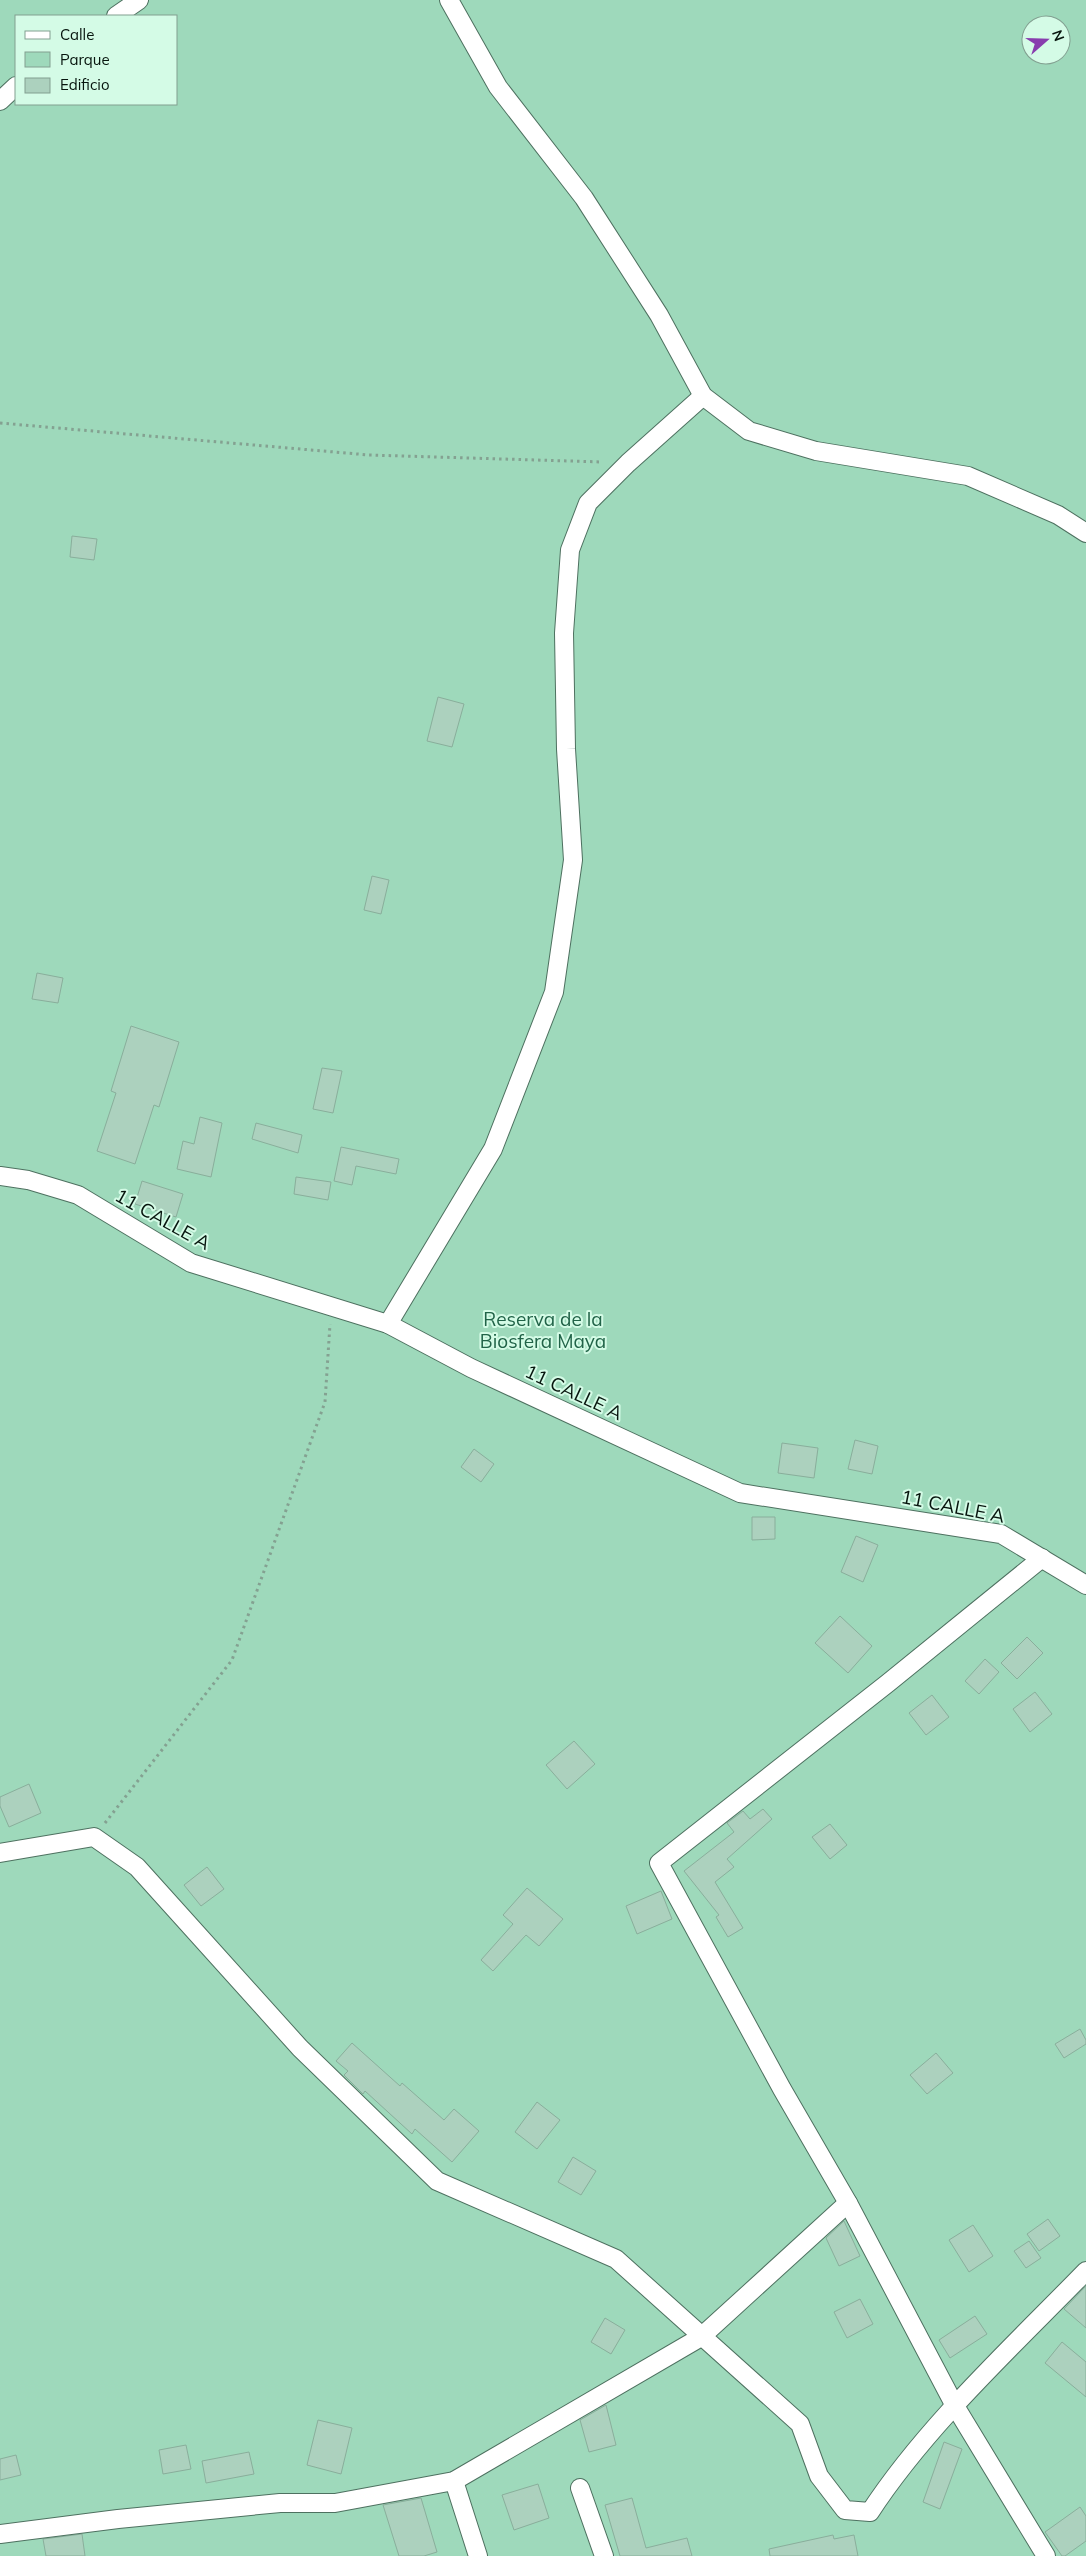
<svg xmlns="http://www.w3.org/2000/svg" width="1086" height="2556" font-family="Mulish,sans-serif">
<rect width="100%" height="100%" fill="#d4fbe6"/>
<path fill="#9ed9bb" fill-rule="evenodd" d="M0,0H1086V2556H0ZM16,16H176V104H16ZM1031,25H1061V55H1031Z"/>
<g fill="#acd1be" stroke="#89ae9b">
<polygon points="72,536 97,539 94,560 70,557"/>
<polygon points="438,697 464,704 452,747 427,741"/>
<polygon points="372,876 389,880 381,914 364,910"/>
<polygon points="37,973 63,978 58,1003 32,999"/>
<polygon points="131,1026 179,1042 159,1107 154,1105 135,1164 97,1151 116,1093 111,1091"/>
<polygon points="322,1068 342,1071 333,1113 313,1109"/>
<polygon points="200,1117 222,1123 211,1177 177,1169 183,1141 194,1144"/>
<polygon points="256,1123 302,1135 298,1153 252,1139"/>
<polygon points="341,1147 399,1159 396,1174 356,1166 352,1185 334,1181"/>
<polygon points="296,1177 331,1182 328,1200 294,1194"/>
<polygon points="142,1181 183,1194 176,1217 135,1204"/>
<polygon points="855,1440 878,1446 872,1474 848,1469"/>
<polygon points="782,1443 818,1448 814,1478 778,1473"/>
<polygon points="474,1449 494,1464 481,1482 461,1467"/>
<polygon points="752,1517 775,1517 775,1539 752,1540"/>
<polygon points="856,1536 878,1545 863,1582 841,1572"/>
<polygon points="840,1616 872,1646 848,1673 815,1643"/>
<polygon points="1027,1637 1043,1653 1017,1679 1001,1663"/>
<polygon points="985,1659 999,1672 979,1694 965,1681"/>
<polygon points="1035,1692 1052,1714 1030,1732 1013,1709"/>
<polygon points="932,1695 949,1717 926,1735 909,1713"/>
<polygon points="574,1741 595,1764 567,1789 546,1765"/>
<polygon points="29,1784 41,1813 9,1827 0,1806 0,1797"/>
<polygon points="763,1809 772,1819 727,1859 734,1867 715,1882 743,1928 728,1937 716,1917 719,1915 684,1871 734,1832 727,1823 743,1811 750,1819"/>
<polygon points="830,1824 847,1845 830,1859 812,1837"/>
<polygon points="207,1867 224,1889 201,1906 184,1885"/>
<polygon points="527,1888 563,1919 539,1946 526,1935 493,1971 481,1960 513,1924 503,1915"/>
<polygon points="661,1891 672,1919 637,1934 626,1906"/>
<polygon points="1080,2029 1086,2040 1086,2044 1064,2058 1055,2044"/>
<polygon points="352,2043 400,2086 402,2083 444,2120 454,2109 479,2131 452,2162 415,2129 412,2134 365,2091 363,2094 344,2075 348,2071 336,2061"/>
<polygon points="936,2053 953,2073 927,2094 910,2075"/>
<polygon points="537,2102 560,2120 537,2149 515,2132"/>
<polygon points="573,2157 596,2171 581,2195 558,2182"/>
<polygon points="1048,2219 1060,2236 1039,2251 1027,2234"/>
<polygon points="844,2221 860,2256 839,2266 826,2238"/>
<polygon points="973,2225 993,2256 969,2272 949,2240"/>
<polygon points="1029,2241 1041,2258 1026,2268 1014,2251"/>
<polygon points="1086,2286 1086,2328 1064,2309"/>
<polygon points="860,2299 873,2324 847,2338 834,2312"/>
<polygon points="975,2316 987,2334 950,2358 939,2340"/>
<polygon points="605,2318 625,2330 611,2354 591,2342"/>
<polygon points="1062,2342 1086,2362 1086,2397 1045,2363"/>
<polygon points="606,2405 616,2445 589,2452 580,2420"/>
<polygon points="318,2420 352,2428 341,2474 307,2465"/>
<polygon points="944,2442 962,2449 940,2509 923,2502"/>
<polygon points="186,2445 191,2469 163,2474 159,2450"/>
<polygon points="249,2452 254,2474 206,2483 202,2461"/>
<polygon points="16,2455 21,2475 0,2480 0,2459"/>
<polygon points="538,2484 549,2518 514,2530 502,2495"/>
<polygon points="421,2498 437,2552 424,2556 399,2556 383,2505"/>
<polygon points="632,2498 646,2548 687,2538 692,2556 620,2556 605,2505"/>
<polygon points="1080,2507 1086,2516 1086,2541 1065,2556 1062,2556 1045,2532"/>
<polygon points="82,2534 85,2556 46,2556 43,2539"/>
<polygon points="833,2535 834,2539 854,2535 858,2556 770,2556 769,2549"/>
</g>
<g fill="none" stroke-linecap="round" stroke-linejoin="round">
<defs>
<g id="minor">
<polyline points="449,0 498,87 584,198 659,315 703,396 749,431 816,451 968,476 1058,515 1086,533"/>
<polyline points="116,16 139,0"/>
<polyline points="0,101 16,86"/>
<polyline points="0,1176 28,1180 78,1195 191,1263 388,1324 471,1368 740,1493 1001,1534 1086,1585"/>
<polyline points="388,1324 493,1149 554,992 573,860 566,749 564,633 570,550 588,503 628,463 703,396"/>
<polyline points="1042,1558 888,1683 659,1863 782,2089 848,2203 955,2406 1046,2556"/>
<path d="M0,1853L94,1837L137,1867L300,2048L437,2181L616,2259L800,2424L819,2476L845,2510L870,2512C926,2426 1014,2345 1086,2271"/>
<polyline points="454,2481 478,2556"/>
<polyline points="580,2488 604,2556"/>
<polyline points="0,2534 118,2519 280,2503 335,2503 454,2481 701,2337 848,2203"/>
</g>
</defs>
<use href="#minor" stroke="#4e7160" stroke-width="20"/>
<g stroke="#84a191" stroke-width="3" stroke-dasharray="2.5 4" stroke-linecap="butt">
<polyline points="0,423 369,455 603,462"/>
<polyline points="105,1823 232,1660 325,1402 330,1324"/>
</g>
<use href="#minor" stroke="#fff" stroke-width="18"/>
</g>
<g text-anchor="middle" stroke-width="4" stroke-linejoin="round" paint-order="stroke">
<g font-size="19" fill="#07150e" stroke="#d4fbe6">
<text transform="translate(163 1219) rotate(29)" y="7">11 CALLE A</text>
<text transform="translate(574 1392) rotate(25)" y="7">11 CALLE A</text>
<text transform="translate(953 1506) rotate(11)" y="7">11 CALLE A</text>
</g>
<g font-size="19" fill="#216348" stroke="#d4fbe6">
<text x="543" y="1326">Reserva de la<tspan x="543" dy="22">Biosfera Maya</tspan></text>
</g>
</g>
<rect x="15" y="15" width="162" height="90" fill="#d4fbe6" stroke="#829f90"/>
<rect x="25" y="31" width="25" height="8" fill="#ffffff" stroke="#829f90"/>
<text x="60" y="40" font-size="15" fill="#07150e">Calle</text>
<rect x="25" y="52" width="25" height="15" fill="#9ed9bb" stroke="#829f90"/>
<text x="60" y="65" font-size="15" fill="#07150e">Parque</text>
<rect x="25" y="78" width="25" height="15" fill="#acd1be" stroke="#829f90"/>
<text x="60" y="90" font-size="15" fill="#07150e">Edificio</text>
<g transform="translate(1046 40) rotate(70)"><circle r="24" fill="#d4fbe6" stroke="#829f90"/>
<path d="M0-4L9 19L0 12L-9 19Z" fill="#883dae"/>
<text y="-8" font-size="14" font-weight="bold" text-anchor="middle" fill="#07150e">N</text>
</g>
</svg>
